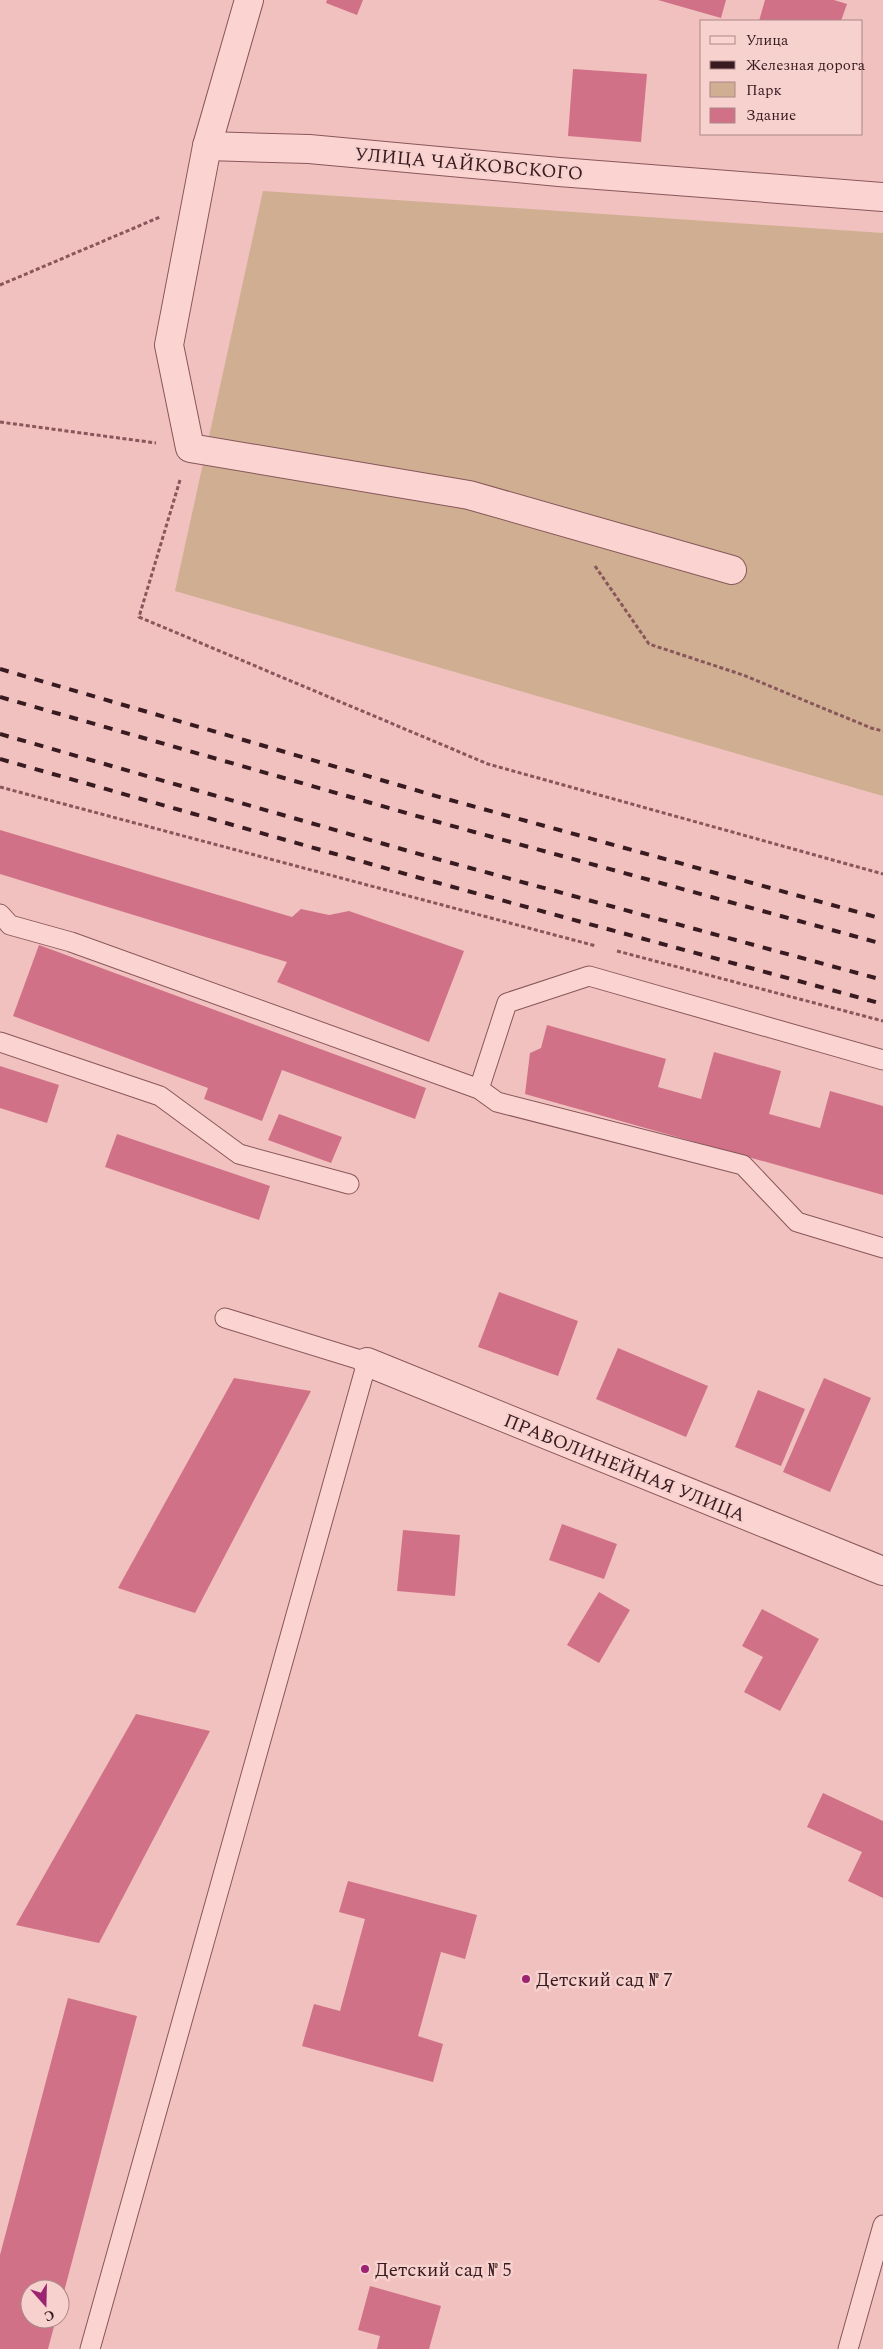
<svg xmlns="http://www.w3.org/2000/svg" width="883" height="2349" font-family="Spectral,serif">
<rect width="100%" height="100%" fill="#f0c1be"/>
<polygon fill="#cfae91" points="263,191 883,233 883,796 175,591"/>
<g fill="#d17187">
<polygon points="327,0 363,0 357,15 326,3"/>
<polygon points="658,0 726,0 721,18"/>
<polygon points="765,0 834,0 847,4 841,21 759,21"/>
<polygon points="573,69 647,74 641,142 568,136"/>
<polygon points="0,830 292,917 301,909 329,915 349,911 464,951 429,1042 277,982 287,962 0,874"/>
<polygon points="39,945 426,1088 415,1119 282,1070 262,1121 204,1099 208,1088 13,1016"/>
<polygon points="547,1025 666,1059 658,1087 701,1099 714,1052 781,1071 769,1114 820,1128 830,1091 883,1106 883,1195 525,1094 530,1053 541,1048"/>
<polygon points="0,1066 59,1085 47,1123 0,1108"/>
<polygon points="279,1114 342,1137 331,1163 268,1140"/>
<polygon points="117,1134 270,1186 259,1220 105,1167"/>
<polygon points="499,1292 578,1321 558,1376 478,1347"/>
<polygon points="618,1348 708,1386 686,1437 596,1399"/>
<polygon points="234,1378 311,1391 195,1613 118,1588"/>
<polygon points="824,1378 871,1398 830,1492 783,1472"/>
<polygon points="758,1390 805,1409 781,1466 735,1447"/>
<polygon points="562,1524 617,1544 604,1579 549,1560"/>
<polygon points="403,1530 460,1535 455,1596 397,1591"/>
<polygon points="599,1592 630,1610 599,1663 567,1645"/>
<polygon points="762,1609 819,1639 780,1711 744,1692 763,1657 742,1646"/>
<polygon points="136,1714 210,1731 99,1943 16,1925"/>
<polygon points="823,1793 883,1821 883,1898 848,1881 862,1852 807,1827"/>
<polygon points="348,1881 477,1915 465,1959 441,1952 418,2036 443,2044 433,2082 302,2046 314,2004 340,2011 365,1919 339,1912"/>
<polygon points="68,1998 137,2016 61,2303 60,2289 30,2289 30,2319 56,2319 48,2349 0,2349 0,2255"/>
<polygon points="370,2286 441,2306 429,2349 377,2349 380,2336 358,2330"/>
</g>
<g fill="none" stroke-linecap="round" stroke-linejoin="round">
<defs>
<g id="service">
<polyline points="0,914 10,925 71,942 479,1089 497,1102 743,1165 797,1222 883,1248"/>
<polyline points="0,1042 160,1096 239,1154 349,1184"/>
<polyline points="479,1089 507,1003 589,976 883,1060"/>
<polyline points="90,2349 367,1362 225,1318"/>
<polyline points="848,2349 883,2225"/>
</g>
<g id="minor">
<polyline points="249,0 207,146 169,345 190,448 469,495 732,570"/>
<polyline points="207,146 309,149 559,172 883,197"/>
<polyline points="367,1362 883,1571"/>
</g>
</defs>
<use href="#service" stroke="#89565b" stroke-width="21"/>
<use href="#minor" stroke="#89565b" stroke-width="30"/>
<g stroke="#89565b" stroke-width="3" stroke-dasharray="4 2.5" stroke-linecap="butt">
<polyline points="0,285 160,217"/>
<polyline points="0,422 156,443"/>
<polyline points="180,480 139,617 488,764 883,874"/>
<polyline points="595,566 649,644 743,675 871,728 883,731"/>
<polyline points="0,787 596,946"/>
<polyline points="617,951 883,1021"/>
</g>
<use href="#service" stroke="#fbd4d1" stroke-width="19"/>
<use href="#minor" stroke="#fbd4d1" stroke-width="28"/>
<g stroke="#381b20" stroke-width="4" stroke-dasharray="9 9" stroke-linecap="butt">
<polyline points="0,669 443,798 883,919"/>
<polyline points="0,697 438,822 883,944"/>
<polyline points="0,734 426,856 883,980"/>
<polyline points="0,759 420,878 883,1004"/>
</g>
</g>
<g fill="#9c2272" stroke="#f7d1ce" stroke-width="2">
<circle cx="526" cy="1979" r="5"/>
<circle cx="365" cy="2269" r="5"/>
</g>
<g text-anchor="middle" stroke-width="5" stroke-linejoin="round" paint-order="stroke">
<g font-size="19" fill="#381b20" stroke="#f7d1ce">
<text transform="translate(469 163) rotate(5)" y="7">УЛИЦА ЧАЙКОВСКОГО</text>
<text transform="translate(625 1467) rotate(22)" y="7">ПРАВОЛИНЕЙНАЯ УЛИЦА</text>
</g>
<g font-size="19" fill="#381b20" stroke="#f7d1ce" text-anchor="start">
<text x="536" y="1986">Детский сад № 7</text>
<text x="375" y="2276">Детский сад № 5</text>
</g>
</g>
<rect x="700" y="20" width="162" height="115" fill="#f7d1ce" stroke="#ab8888"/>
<rect x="710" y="36" width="25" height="8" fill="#fbd4d1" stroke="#ab8888"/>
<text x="746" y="45" font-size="15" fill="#381b20">Улица</text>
<rect x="710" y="61" width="25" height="8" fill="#381b20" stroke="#ab8888"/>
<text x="746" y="70" font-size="15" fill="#381b20">Железная дорога</text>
<rect x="710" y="82" width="25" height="15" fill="#cfae91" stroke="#ab8888"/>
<text x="746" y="95" font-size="15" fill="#381b20">Парк</text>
<rect x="710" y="108" width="25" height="15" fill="#d17187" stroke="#ab8888"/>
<text x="746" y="120" font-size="15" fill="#381b20">Здание</text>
<g transform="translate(45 2304) rotate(160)"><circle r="24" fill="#f7d1ce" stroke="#ab8888"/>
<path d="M0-4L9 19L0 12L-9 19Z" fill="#9c2272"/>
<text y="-8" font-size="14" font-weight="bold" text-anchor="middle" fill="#381b20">С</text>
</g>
</svg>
